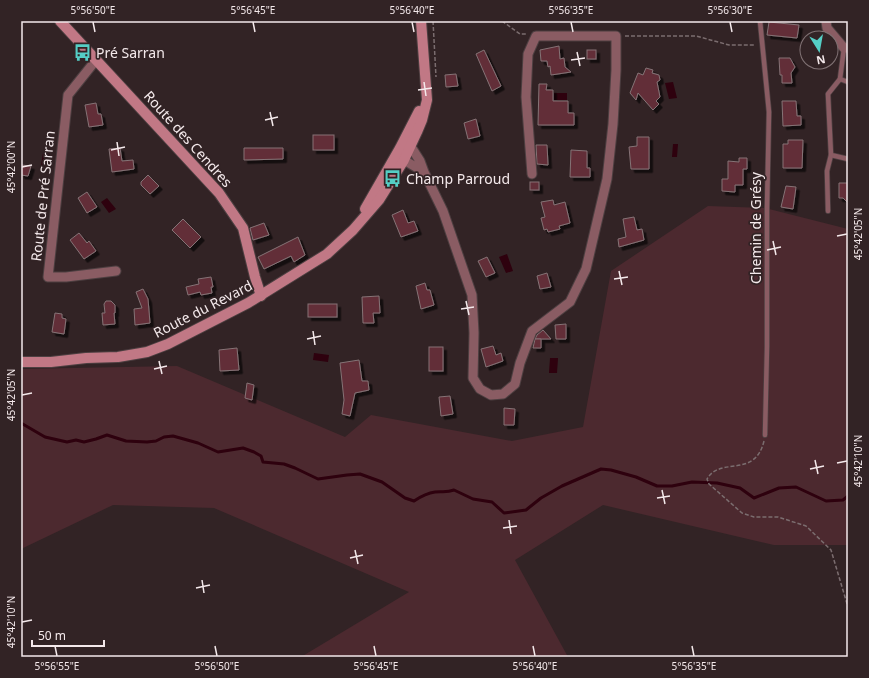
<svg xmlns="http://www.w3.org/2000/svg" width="869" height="678" font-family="'Noto Sans',sans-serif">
<defs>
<filter id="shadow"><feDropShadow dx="3.5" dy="3.5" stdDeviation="0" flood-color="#0009"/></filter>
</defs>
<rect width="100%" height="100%" fill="#322325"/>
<polygon fill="#4c292f" points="708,206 765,208 848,229 848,545 774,545 603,505 515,560 568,657 301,657 409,592 214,508 113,505 21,549 21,369 177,366 345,437 371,415 512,441 583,427 611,271"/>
<g fill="#2e010e">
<polygon points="673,82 677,98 669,99 665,83"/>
<rect x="554" y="93" width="13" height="7"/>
<polygon points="673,144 678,144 677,157 672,157"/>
<polygon points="43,153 50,154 48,167 41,166"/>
<polygon points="107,198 116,209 109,213 101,202"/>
<polygon points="507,254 513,271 506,273 499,257"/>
<polygon points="314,353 329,355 328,362 313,360"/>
<polygon points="550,358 558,358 557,373 549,373"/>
</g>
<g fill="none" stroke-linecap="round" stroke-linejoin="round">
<path stroke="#2e010e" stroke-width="3" d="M21,423L45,437L67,442L76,440L84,442L96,439L107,435L126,441L147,442L156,441L164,437L173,436L198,443L218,452L243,448L254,452L261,456L263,462L284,464L295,468L318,479L347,475L360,474L382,482L405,498L414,501C420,497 427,493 435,492C442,491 446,493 454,490L473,499L492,502L504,513L526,510L541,498L562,486L601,469L611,470L636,477L657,486H672L692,482L717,483L740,488L754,498L779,488L796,487L826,501L843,500L848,496"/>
</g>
<g fill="#622e38" stroke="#857376" filter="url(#shadow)">
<polygon points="769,22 799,25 797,38 767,35"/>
<polygon points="559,46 560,59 564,58 565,67 571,72 551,75 550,66 548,67 547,61 541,61 540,50"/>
<polygon points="484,50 501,86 492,91 476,54"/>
<rect x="587" y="50" width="9" height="9"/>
<polygon points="779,58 790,58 795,67 791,73 792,83 782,83 782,75 780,75"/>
<polygon points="646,68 653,70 652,73 659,75 660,80 657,82 660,97 656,101 659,104 653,110 638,93 636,100 630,93 638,73 643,75"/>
<polygon points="456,74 458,86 446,87 445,75"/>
<polygon points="539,84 547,84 546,90 553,90 553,101 568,101 568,113 574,113 574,125 538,125"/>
<polygon points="782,101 796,101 797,116 801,116 801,125 783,126"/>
<polygon points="96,103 98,114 101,114 103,125 89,127 85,105"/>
<polygon points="476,119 480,136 468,139 464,123"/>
<rect x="313" y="135" width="21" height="15"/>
<polygon points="637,137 649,137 649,169 631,169 629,147 637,146"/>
<polygon points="788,140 803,140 802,168 783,168 783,144 788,144"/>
<polygon points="536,145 547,145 548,165 537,164"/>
<polygon points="120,148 122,161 133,160 134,169 112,172 109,149"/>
<polygon points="244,148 283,148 283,159 244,160"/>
<polygon points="571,150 587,151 587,168 590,168 590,177 570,177"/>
<polygon points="739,158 747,158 747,169 743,169 743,185 735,185 735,192 722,191 722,179 728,179 728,161 739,162"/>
<polygon points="21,165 31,166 28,176 21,175"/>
<polygon points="148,175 159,186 150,194 141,185 141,182"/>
<rect x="530" y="182" width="9" height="8"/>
<polygon points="839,183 848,183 848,203 843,198 839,198"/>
<polygon points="786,186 796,187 793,209 781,207"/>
<polygon points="87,192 97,207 87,213 78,198"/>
<polygon points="553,200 554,205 565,202 570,223 559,226 560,229 548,232 547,229 544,230 541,218 545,217 541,202"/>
<polygon points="403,210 408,223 414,221 418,231 401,237 392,215"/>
<polygon points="634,217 637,230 642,229 644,240 619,247 618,239 626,237 623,219"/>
<polygon points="183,219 201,237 190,248 172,230"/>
<polygon points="264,223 269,235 253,240 250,228"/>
<polygon points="79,233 87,243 89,241 96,251 84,259 70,240"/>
<polygon points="298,237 305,255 294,262 291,256 264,269 258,257"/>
<polygon points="487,257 495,273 486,277 478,261"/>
<polygon points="547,273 551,287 540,289 537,276"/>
<polygon points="211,277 213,287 211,287 212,293 201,295 200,292 188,295 186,287 199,284 198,279"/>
<polygon points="425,283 427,290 430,290 434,305 421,309 416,286"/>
<polygon points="143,289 148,299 150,323 135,325 134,309 142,308 136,292"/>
<polygon points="379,296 380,313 373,313 374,323 363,323 362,297"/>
<polygon points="106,301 111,301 115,305 115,313 114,313 115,324 103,325 102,313 105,313 104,304"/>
<rect x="308" y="304" width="29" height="13"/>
<polygon points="55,313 62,314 62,318 66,319 64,334 52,332"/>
<polygon points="566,324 566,339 556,339 555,325"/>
<polygon points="543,330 551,339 535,339 537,335"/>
<polygon points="535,339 541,339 541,348 533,348"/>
<polygon points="493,346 496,355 501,353 503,361 486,367 481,349"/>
<rect x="429" y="347" width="14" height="24"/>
<polygon points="237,348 239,370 220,371 219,350"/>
<polygon points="359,360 362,381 368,381 369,390 355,393 350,416 342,414 344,400 340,363"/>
<polygon points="247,383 254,385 252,400 245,398"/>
<polygon points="450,396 453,414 441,416 439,397"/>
<polygon points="504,408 515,409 514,425 504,425"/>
</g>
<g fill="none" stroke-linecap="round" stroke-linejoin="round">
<defs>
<g id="lane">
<polyline points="760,21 769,112 767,208 767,347 765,435"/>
<polyline points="844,48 840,79 828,94 831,155 848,159"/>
<polyline points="840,79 848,82"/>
<polyline points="828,211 827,171 831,155"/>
</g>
<g id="street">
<polyline points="826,21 827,28 844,48 848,48"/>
<polyline points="96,60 68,95 48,277 66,277 116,271"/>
<polyline points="424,172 404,160 400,148 410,147 413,150 420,161 424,172 443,211 472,295 474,333 473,378 480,389 491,395 503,394 515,384 520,363 532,331 570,302 586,269 607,179 613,124 616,70 616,36 536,36 528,54 526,97 532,174"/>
</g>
<g id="secondary">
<polyline points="60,21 219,193 243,228 255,277 261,296"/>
<polyline points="365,209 400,148 419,111"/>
<polyline points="21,362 51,362 86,358 118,357 147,352 168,344 248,303 327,254 353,230 379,200 404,160 417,132 422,120 427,100 421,21"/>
</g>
</defs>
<use href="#lane" stroke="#4d3f41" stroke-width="6"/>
<use href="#street" stroke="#4d3f41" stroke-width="11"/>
<use href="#secondary" stroke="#4d3f41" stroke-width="12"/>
<g stroke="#7b6d6f" stroke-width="1.5" stroke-dasharray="4 2" stroke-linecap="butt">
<polyline points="433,21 436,77"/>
<polyline points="502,21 520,34 526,34"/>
<polyline points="625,36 696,36 729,45 754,45"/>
<path d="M764,441C755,479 720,456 707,479L709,484L742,513L754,517H778L806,526L831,550L848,607"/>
</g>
<use href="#lane" stroke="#8a5c63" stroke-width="4.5"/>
<use href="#street" stroke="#8a5c63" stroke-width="9"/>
<use href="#secondary" stroke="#c17885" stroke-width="10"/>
</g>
<path fill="none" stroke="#f4e9eb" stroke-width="1.5" d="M93,22L95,32M253,22L255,32M412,22L414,32M571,22L573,32M730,22L732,32M577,52L580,66M571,60L585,58M424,82L426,96M418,90L432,88M270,112L273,126M265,120L278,117M117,142L119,156M111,150L125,147M22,167L32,165M837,236L847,234M773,241L776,255M767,250L781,247M619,271L622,285M614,279L628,277M466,301L469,315M461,309L474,307M313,331L315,345M307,339L321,336M159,361L162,374M154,369L167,366M22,395L32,393M815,460L818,474M837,463L847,461M810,469L824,466M662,490L665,504M657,498L670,496M509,520L511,534M503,528L517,526M355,550L358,564M350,558L363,555M202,580L204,593M196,588L210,585M22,622L32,620M55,646L57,656M215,646L217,656M374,646L376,656M533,646L535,656M692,646L694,656"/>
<defs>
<symbol id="bus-bare" viewBox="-9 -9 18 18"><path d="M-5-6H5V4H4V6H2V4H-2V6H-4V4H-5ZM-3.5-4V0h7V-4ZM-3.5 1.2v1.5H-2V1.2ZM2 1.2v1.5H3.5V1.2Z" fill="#55cec5" stroke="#322325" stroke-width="2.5" paint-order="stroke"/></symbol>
</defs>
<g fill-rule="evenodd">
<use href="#bus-bare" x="70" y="40" width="25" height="25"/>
<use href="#bus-bare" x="380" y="166" width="25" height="25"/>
</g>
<g text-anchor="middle" stroke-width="3.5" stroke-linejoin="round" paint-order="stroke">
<g font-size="14" fill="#f4e9eb" stroke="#322325" text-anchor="start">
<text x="96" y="58">Pré Sarran</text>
<text x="406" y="184">Champ Parroud</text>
</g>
<g font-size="14" fill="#f4e9eb" stroke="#322325">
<text transform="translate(188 139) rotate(48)" y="5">Route des Cendres</text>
<text transform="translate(43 196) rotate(-84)" y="5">Route de Pré Sarran</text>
<text transform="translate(756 228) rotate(-90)" y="5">Chemin de Grésy</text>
<text transform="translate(203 309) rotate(-27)" y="5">Route du Revard</text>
</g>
</g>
<rect width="869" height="678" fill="none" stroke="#322325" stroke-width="44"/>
<g transform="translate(819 50) rotate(169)"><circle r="19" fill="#322325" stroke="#807274"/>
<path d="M0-3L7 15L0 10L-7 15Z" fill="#55cec5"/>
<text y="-6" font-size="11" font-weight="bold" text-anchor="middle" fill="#f4e9eb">N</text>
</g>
<path d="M32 640v6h72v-6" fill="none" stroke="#f4e9eb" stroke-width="2"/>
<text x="38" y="640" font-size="12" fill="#f4e9eb" stroke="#322325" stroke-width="3" paint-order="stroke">50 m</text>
<rect x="22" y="22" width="825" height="634" fill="none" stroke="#f4e9eb" stroke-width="1.5"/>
<g font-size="10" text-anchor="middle" fill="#f4e9eb">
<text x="93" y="14">5°56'50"E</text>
<text x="253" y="14">5°56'45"E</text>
<text x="412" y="14">5°56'40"E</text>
<text x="571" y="14">5°56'35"E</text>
<text x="730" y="14">5°56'30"E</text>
<text transform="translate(11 167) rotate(-90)" y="4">45°42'00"N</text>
<text transform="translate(858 234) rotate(-90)" y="4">45°42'05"N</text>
<text transform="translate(11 395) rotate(-90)" y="4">45°42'05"N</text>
<text transform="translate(858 461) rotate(-90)" y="4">45°42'10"N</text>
<text transform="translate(11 622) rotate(-90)" y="4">45°42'10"N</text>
<text x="57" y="670">5°56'55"E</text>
<text x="217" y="670">5°56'50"E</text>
<text x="376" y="670">5°56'45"E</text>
<text x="535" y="670">5°56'40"E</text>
<text x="694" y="670">5°56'35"E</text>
</g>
</svg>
